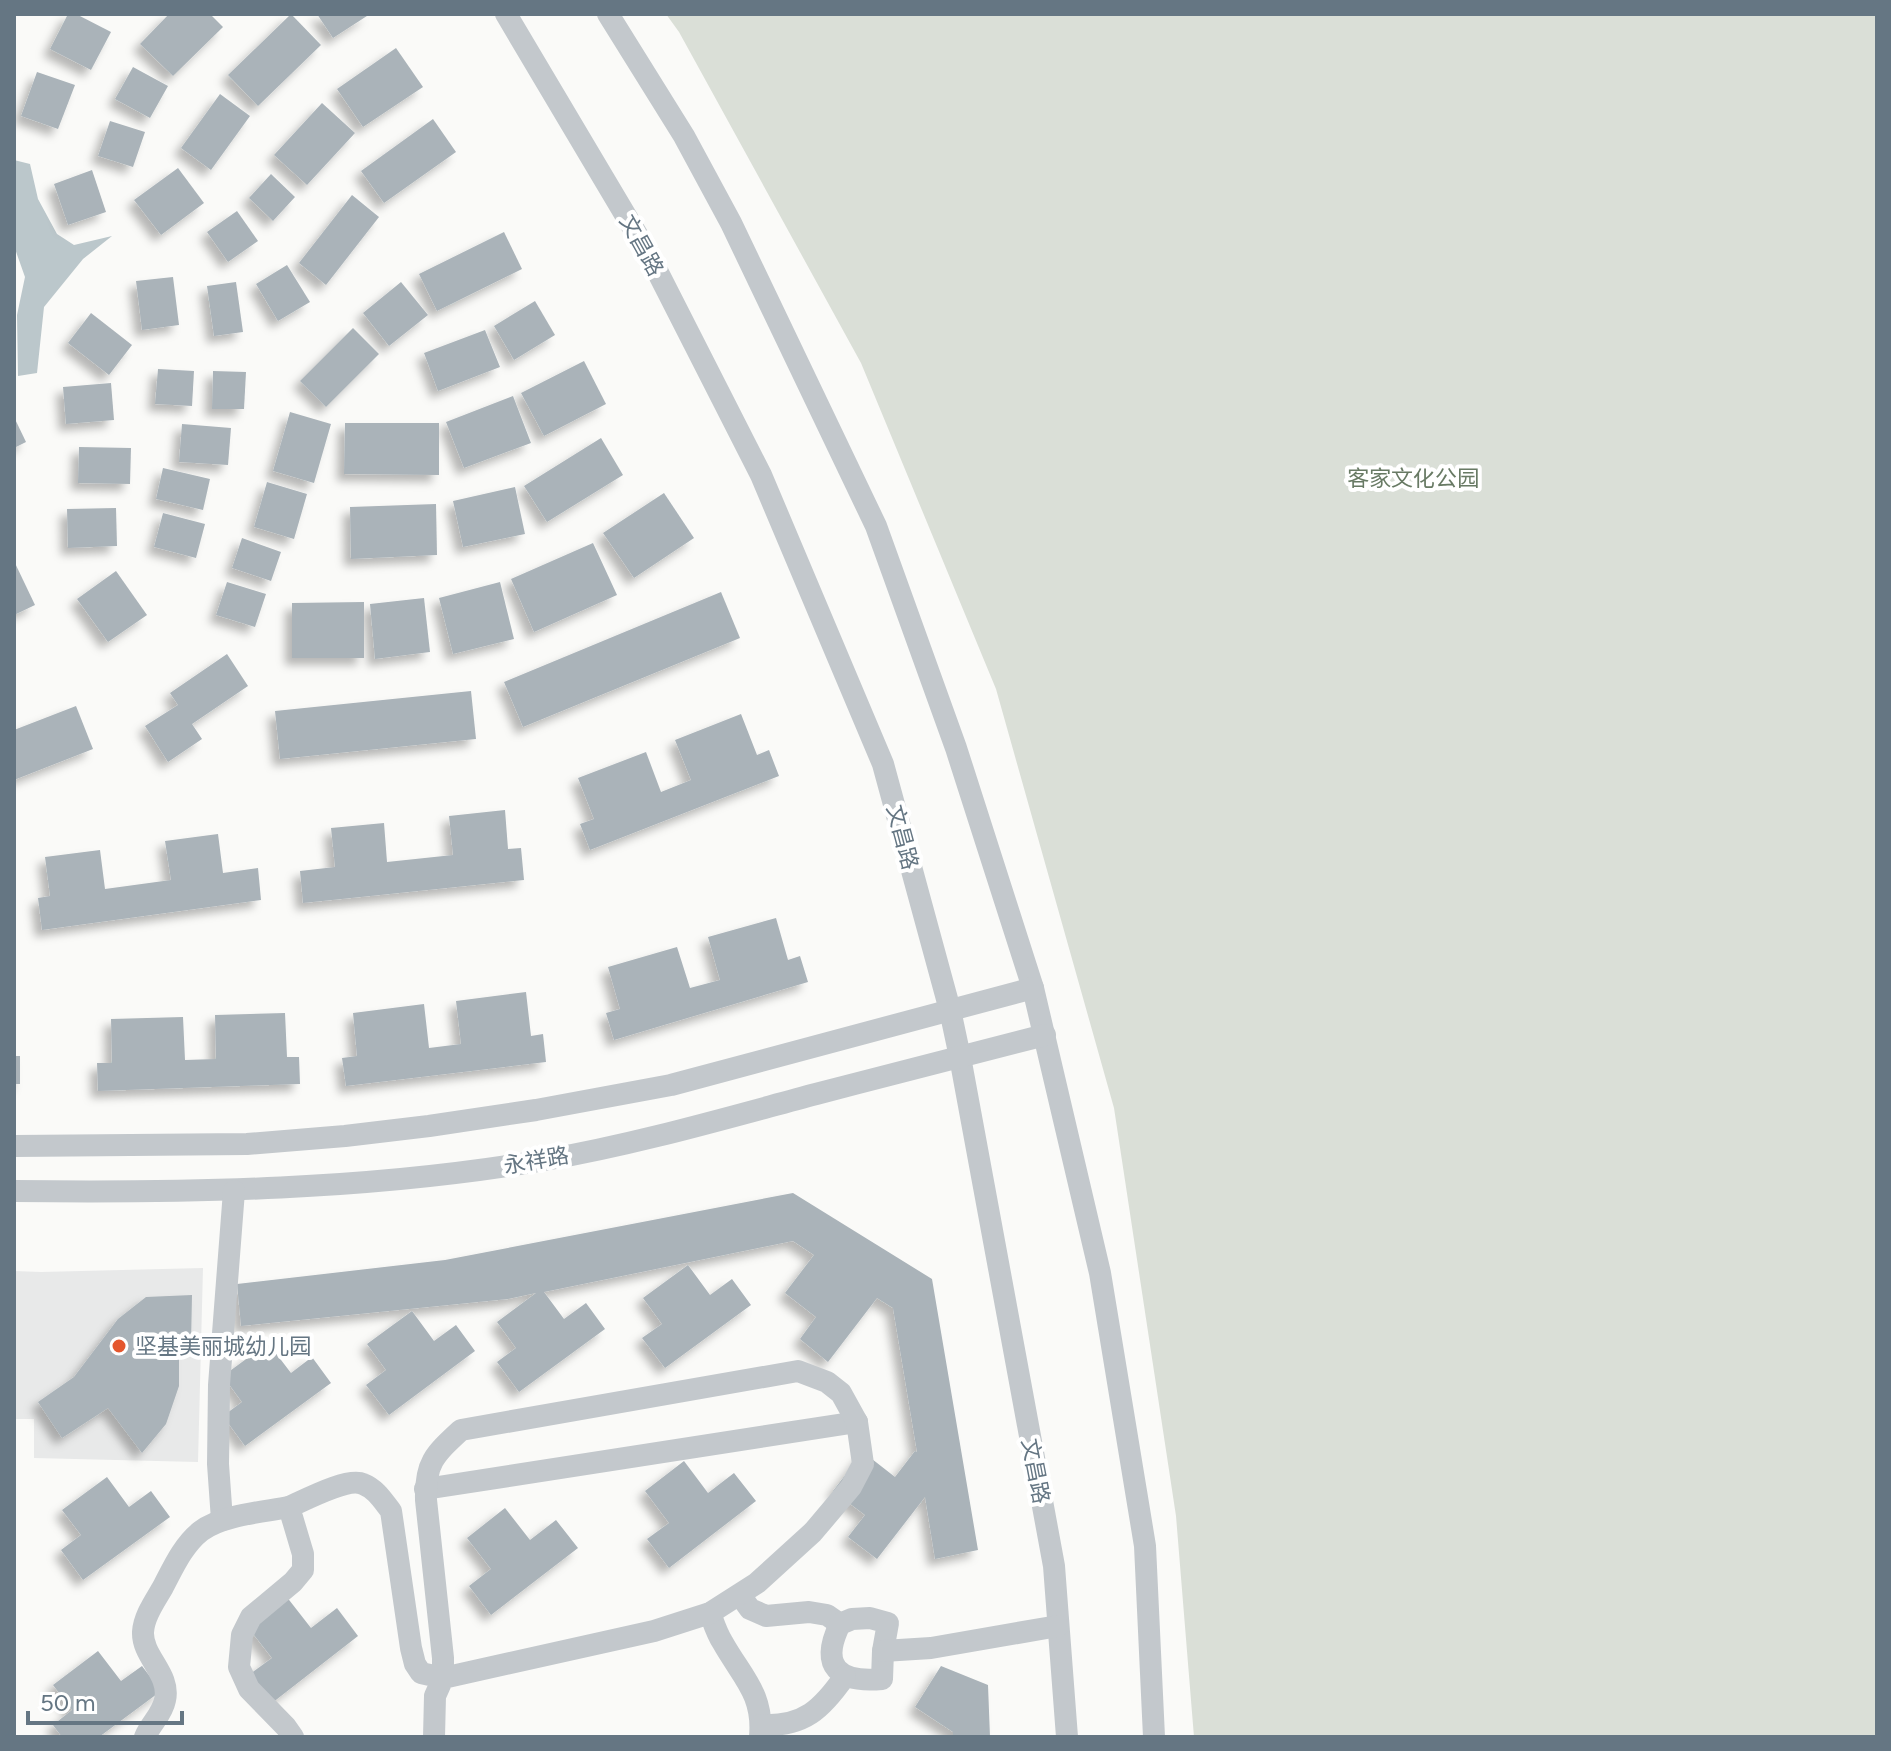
<svg xmlns="http://www.w3.org/2000/svg" width="1891" height="1751" font-family="Figtree,'Noto Sans SC',sans-serif">
<defs>
<filter id="shadow"><feDropShadow dx="-7" dy="7" stdDeviation="4" flood-color="#0004"/></filter>
</defs>
<rect width="100%" height="100%" fill="#fafaf8"/>
<polygon fill="#e8e9e9" points="203,1268 198,1462 34,1458 34,1419 14,1419 14,1271 41,1272"/>
<polygon fill="#dadfd7" points="666,14 1877,14 1877,1737 1194,1737 1176,1516 1114,1108 996,689 861,363 679,32"/>
<polygon fill="#bbc7cb" points="14,160 30,164 38,199 57,234 74,245 112,236 83,259 44,307 37,373 18,376 17,315 25,277 14,246"/>
<g fill="#aab3b9" filter="url(#shadow)">
<polygon points="68,14 76,14 111,32 91,70 50,49"/>
<polygon points="169,14 210,14 223,27 173,76 140,44"/>
<polygon points="291,14 321,45 258,106 228,75"/>
<polygon points="317,14 370,14 333,38"/>
<polygon points="396,48 423,87 363,127 337,89"/>
<polygon points="133,67 168,86 150,118 115,99"/>
<polygon points="37,72 75,85 58,129 21,116"/>
<polygon points="220,94 250,116 211,170 181,148"/>
<polygon points="322,103 355,133 307,185 274,155"/>
<polygon points="433,119 456,152 384,203 361,171"/>
<polygon points="110,121 145,132 133,167 98,156"/>
<polygon points="178,168 204,203 161,235 134,200"/>
<polygon points="92,170 106,212 68,225 54,184"/>
<polygon points="271,174 295,197 273,221 249,198"/>
<polygon points="352,195 379,217 326,285 299,263"/>
<polygon points="237,211 258,241 228,262 207,232"/>
<polygon points="504,232 522,269 437,311 419,274"/>
<polygon points="287,265 310,302 278,321 256,284"/>
<polygon points="173,277 179,325 142,330 136,281"/>
<polygon points="236,282 243,332 214,336 207,286"/>
<polygon points="401,282 428,315 389,346 363,313"/>
<polygon points="535,301 555,335 514,360 494,326"/>
<polygon points="91,313 132,345 109,375 68,343"/>
<polygon points="353,328 379,354 326,407 300,381"/>
<polygon points="485,330 500,367 438,391 424,353"/>
<polygon points="584,361 606,404 544,436 521,393"/>
<polygon points="158,369 194,371 192,406 155,404"/>
<polygon points="213,371 246,372 244,409 212,409"/>
<polygon points="111,383 114,420 66,424 63,387"/>
<polygon points="513,396 531,443 464,468 446,422"/>
<polygon points="290,412 331,424 314,483 273,471"/>
<polygon points="14,417 26,442 14,448"/>
<polygon points="345,423 439,423 439,475 344,474"/>
<polygon points="182,424 231,428 228,465 179,462"/>
<polygon points="601,438 623,475 547,522 524,486"/>
<polygon points="79,447 131,448 130,484 78,483"/>
<polygon points="163,468 210,479 203,510 156,499"/>
<polygon points="267,482 307,494 294,539 254,527"/>
<polygon points="515,487 525,534 463,547 453,501"/>
<polygon points="664,493 694,538 634,578 603,533"/>
<polygon points="436,504 437,555 351,559 350,507"/>
<polygon points="116,508 117,546 68,548 67,509"/>
<polygon points="163,513 205,524 196,558 154,547"/>
<polygon points="242,538 281,552 271,581 232,568"/>
<polygon points="593,543 617,595 534,632 511,579"/>
<polygon points="14,561 35,605 14,615"/>
<polygon points="116,571 147,615 108,642 77,599"/>
<polygon points="227,582 266,594 255,627 216,615"/>
<polygon points="500,582 514,639 453,654 439,598"/>
<polygon points="721,592 740,638 523,727 504,682"/>
<polygon points="424,598 430,652 375,659 370,604"/>
<polygon points="364,602 364,658 292,658 292,603"/>
<polygon points="227,654 248,686 192,724 202,739 168,762 145,726 178,705 170,693"/>
<polygon points="471,691 476,739 280,759 275,711"/>
<polygon points="76,706 93,749 14,780 14,730"/>
<polygon points="741,714 757,755 769,750 779,776 590,850 580,824 594,819 578,778 646,752 661,792 691,780 675,740"/>
<polygon points="505,810 508,849 521,848 524,880 303,903 300,871 335,867 331,828 384,823 387,862 453,855 449,816"/>
<polygon points="218,834 223,873 258,868 261,900 42,930 38,898 50,896 45,857 100,850 105,889 171,880 165,841"/>
<polygon points="776,918 788,960 800,956 808,982 614,1040 606,1013 620,1009 608,967 677,947 690,988 720,980 708,937"/>
<polygon points="526,992 531,1036 543,1034 546,1062 346,1086 342,1058 357,1056 353,1013 424,1004 429,1048 461,1044 456,1001"/>
<polygon points="285,1013 287,1057 299,1057 300,1084 98,1091 97,1063 112,1063 111,1019 183,1017 185,1060 216,1059 215,1015"/>
<rect x="14" y="1056" width="6" height="28"/>
<polygon points="793,1193 932,1279 978,1550 935,1559 925,1497 877,1559 848,1537 865,1515 833,1491 863,1452 895,1477 915,1451 917,1452 893,1308 877,1298 828,1362 800,1339 816,1317 785,1293 814,1255 793,1241 544,1292 564,1319 586,1303 605,1329 519,1392 497,1362 516,1348 497,1322 536,1293 508,1299 241,1326 237,1284 445,1260"/>
<polygon points="688,1265 710,1295 732,1279 751,1305 665,1368 642,1338 662,1324 643,1298"/>
<polygon points="192,1295 191,1344 179,1344 179,1386 166,1424 142,1453 108,1408 62,1438 38,1402 74,1377 118,1319 146,1297"/>
<polygon points="412,1311 434,1341 456,1325 475,1351 389,1415 366,1385 386,1370 367,1344"/>
<polygon points="268,1343 291,1373 312,1357 331,1383 245,1446 223,1416 242,1402 223,1376"/>
<polygon points="684,1461 708,1493 734,1473 756,1501 669,1568 647,1539 669,1523 645,1491"/>
<polygon points="107,1477 129,1507 151,1491 170,1517 83,1580 61,1550 81,1535 62,1510"/>
<polygon points="505,1508 530,1540 556,1520 578,1548 491,1615 469,1586 491,1569 467,1538"/>
<polygon points="286,1596 311,1628 337,1608 358,1636 272,1703 250,1674 272,1658 247,1626"/>
<polygon points="98,1651 121,1681 142,1666 161,1691 99,1737 62,1737 53,1725 72,1710 53,1685"/>
<polygon points="941,1666 988,1685 990,1737 953,1737 953,1732 915,1707"/>
</g>
<g fill="none" stroke-linecap="round" stroke-linejoin="round">
<g stroke="#c3c8cc" stroke-width="22">
<polyline points="506,14 648,253 761,475 883,764 950,1010 960,1057 1054,1566 1067,1737"/>
<polyline points="608,14 684,136 731,223 876,526 956,748 1033,988 1100,1273 1145,1546 1154,1737"/>
<polyline points="14,1146 247,1144 345,1136 429,1126 536,1110 671,1085 1033,988"/>
<path d="M14,1191C192,1193 370,1190 545,1160C637,1144 726,1118 816,1094C892,1074 968,1055 1045,1035"/>
<polyline points="425,1489 857,1422"/>
<polyline points="222,1520 218,1464 219,1385 234,1191"/>
<polyline points="740,1595 750,1609 766,1616 809,1612 827,1615 840,1624"/>
<path d="M710,1613C714,1624 717,1634 723,1643C742,1677 764,1694 760,1737"/>
<path d="M870,1618L888,1623L883,1651L882,1679C839,1683 819,1667 840,1624L852,1619Z"/>
<polyline points="883,1651 931,1648 1058,1626"/>
<path d="M761,1725C804,1727 822,1709 845,1676"/>
<path d="M145,1737C151,1723 162,1715 165,1700C171,1674 142,1657 143,1632C144,1616 155,1601 163,1587C173,1568 183,1545 201,1531C222,1515 263,1512 289,1507"/>
<path d="M293,1737L286,1727L249,1689L239,1667L242,1635L251,1617L293,1582L303,1570V1554L289,1507C305,1500 348,1477 363,1484C376,1489 383,1501 391,1511L411,1648L415,1664L421,1673L443,1678L654,1631L710,1613L757,1583L813,1532L851,1487L863,1464L857,1422L841,1393L827,1382L798,1371L461,1430C434,1455 425,1463 426,1500L443,1658V1678L435,1696L434,1737"/>
</g>
</g>
<circle fill="#e4572e" stroke="#fff" stroke-width="3" cx="119" cy="1346" r="8"/>
<g text-anchor="middle" stroke-width="8" stroke-linejoin="round" paint-order="stroke">
<g font-size="22" fill="#657683" stroke="#fff">
<text transform="translate(642 245) rotate(61)" y="8">文昌路</text>
<text transform="translate(903 837) rotate(75)" y="8">文昌路</text>
<text transform="translate(536 1160) rotate(-10)" y="8">永祥路</text>
<text transform="translate(1036 1471) rotate(79)" y="8">文昌路</text>
</g>
<g font-size="22" fill="#687a64" stroke="#fff">
<text x="1413" y="486">客家文化公园</text>
</g>
<g font-size="22" fill="#657683" stroke="#fff" text-anchor="start">
<text x="135" y="1354">坚基美丽城幼儿园</text>
</g>
</g>
<rect width="1891" height="1751" fill="none" stroke="#657683" stroke-width="32"/>
<path d="M28 1711v12h154v-12" fill="none" stroke="#657683" stroke-width="4"/>
<text x="40" y="1711" font-size="24" fill="#657683" stroke="#ffffff" stroke-width="6" paint-order="stroke">50 m</text>
</svg>
